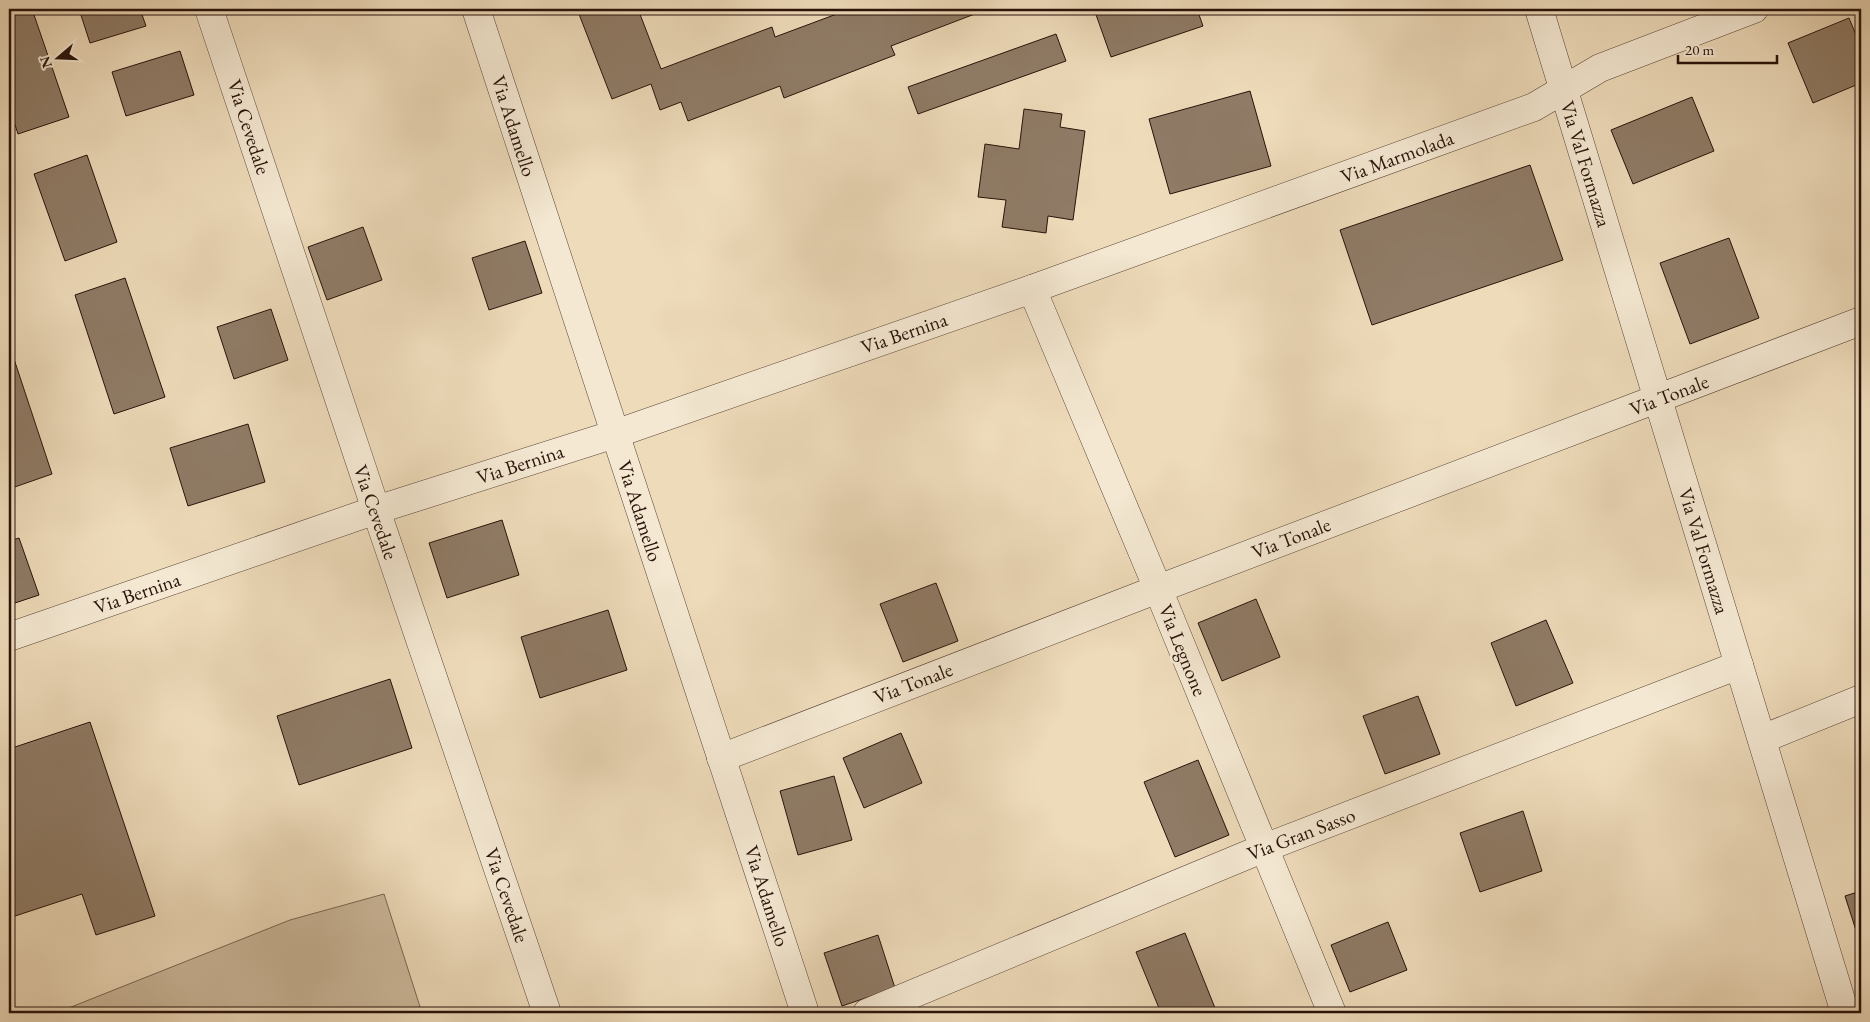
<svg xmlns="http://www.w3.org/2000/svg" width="1870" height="1022" font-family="'EB Garamond',serif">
<rect width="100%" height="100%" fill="#eedbba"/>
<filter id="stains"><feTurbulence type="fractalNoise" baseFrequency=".004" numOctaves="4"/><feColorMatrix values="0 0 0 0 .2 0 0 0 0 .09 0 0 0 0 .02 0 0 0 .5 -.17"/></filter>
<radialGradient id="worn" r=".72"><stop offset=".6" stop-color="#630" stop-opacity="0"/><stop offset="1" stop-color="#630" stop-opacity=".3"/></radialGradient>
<polygon fill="#ccb99c" stroke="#7a6653" points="384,894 422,1013 56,1013 290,920"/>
<g fill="#8f7b66" stroke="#28120a">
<polygon points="9,9 32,9 69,117 18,134 9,106"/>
<polygon points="79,9 140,9 146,26 90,43"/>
<polygon points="367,9 385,9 369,14"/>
<polygon points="577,9 638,9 661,69 772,27 775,37 850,9 979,9 980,12 891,46 895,55 784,98 780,86 688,121 681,102 660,110 651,84 612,99"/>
<polygon points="1094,9 1197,9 1203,26 1111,57"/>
<polygon points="1849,18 1861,47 1861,83 1813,103 1788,43"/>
<polygon points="1056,34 1066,61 918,114 908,87"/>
<polygon points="180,51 194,95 126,116 112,72"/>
<polygon points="1250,91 1271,166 1170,194 1149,119"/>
<polygon points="1692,97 1714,151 1633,184 1611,130"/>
<polygon points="1024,109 1062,114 1060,127 1085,131 1073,220 1048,216 1046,233 1002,227 1006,200 978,197 985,144 1019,149"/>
<polygon points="87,155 117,242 65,261 34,174"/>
<polygon points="1530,165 1563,260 1372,325 1340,230"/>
<polygon points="363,227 382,280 327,300 308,247"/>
<polygon points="1729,238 1759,318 1690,344 1660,263"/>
<polygon points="525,241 542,293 489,310 472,258"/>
<polygon points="125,278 165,397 114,414 75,295"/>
<polygon points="271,309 288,360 234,379 217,327"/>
<polygon points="13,356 52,474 9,489 9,357"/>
<polygon points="248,424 265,482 188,506 170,448"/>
<polygon points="502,520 519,575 447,598 429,543"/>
<polygon points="19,538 39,595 9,605 9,541"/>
<polygon points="936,583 958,641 903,662 880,604"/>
<polygon points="1256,599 1280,657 1222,681 1198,623"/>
<polygon points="608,610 627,670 540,698 521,637"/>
<polygon points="1546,620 1573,683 1516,706 1491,643"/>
<polygon points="390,679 412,748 299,785 277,716"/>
<polygon points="1418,696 1440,754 1385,774 1363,716"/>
<polygon points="90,722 155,916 96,935 82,894 9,918 9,749"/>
<polygon points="901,733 922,783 864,808 843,758"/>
<polygon points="1198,760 1229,835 1175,857 1144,782"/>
<polygon points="834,776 852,840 798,855 780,791"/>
<polygon points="1523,811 1542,871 1480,892 1460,833"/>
<polygon points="1861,891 1861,946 1845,896"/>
<polygon points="1388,922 1407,970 1350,992 1331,945"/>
<polygon points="1185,933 1217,1013 1161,1013 1136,952"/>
<polygon points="878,935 895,988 842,1006 824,953"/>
</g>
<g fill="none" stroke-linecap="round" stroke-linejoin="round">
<defs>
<g id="minor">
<polyline points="209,9 376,510 547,1013"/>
<polyline points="476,9 805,1013"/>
<polyline points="1539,9 1845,1013"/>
<polyline points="1032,289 1158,589 1332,1013"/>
<polyline points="9,637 376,510 615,434 1032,289 1534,107 1600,68 1754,9"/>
<polyline points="1762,739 1861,699"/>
<polyline points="721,758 1158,589 1861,321"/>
<polyline points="867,1013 1264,848 1739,665"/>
</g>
</defs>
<use href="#minor" stroke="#5a4436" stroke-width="29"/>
<use href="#minor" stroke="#f4e8d2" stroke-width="28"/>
</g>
<g text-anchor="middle" stroke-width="5" stroke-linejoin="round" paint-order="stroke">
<g font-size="20" fill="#28120a" stroke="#f4e8d2">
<text transform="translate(514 126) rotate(72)" y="7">Via Adamello</text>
<text transform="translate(249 127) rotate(72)" y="7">Via Cevedale</text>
<text transform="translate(1397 157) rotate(-20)" y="7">Via Marmolada</text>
<text transform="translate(1586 164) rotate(73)" y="7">Via Val Formazza</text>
<text transform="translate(904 333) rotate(-19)" y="7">Via Bernina</text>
<text transform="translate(1669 395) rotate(-21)" y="7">Via Tonale</text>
<text transform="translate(520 464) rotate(-18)" y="7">Via Bernina</text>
<text transform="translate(640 511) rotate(72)" y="7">Via Adamello</text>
<text transform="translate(376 512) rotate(71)" y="7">Via Cevedale</text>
<text transform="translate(1291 538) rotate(-21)" y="7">Via Tonale</text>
<text transform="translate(1704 551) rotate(73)" y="7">Via Val Formazza</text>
<text transform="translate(137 593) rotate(-19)" y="7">Via Bernina</text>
<text transform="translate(1183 650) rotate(68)" y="7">Via Legnone</text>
<text transform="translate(913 683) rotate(-21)" y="7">Via Tonale</text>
<text transform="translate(1301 834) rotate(-21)" y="7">Via Gran Sasso</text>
<text transform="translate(507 895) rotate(71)" y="7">Via Cevedale</text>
<text transform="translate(767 896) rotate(72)" y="7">Via Adamello</text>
</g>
</g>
<rect width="1870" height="1022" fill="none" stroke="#eedbba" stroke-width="30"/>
<rect x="10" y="10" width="1850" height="1002" fill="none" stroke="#28120a" stroke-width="2.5"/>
<rect x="15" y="15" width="1840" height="992" fill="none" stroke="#28120a"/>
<g transform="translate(58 58) rotate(251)" stroke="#f4e8d2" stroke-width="4" paint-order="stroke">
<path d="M0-4L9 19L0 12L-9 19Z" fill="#28120a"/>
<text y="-8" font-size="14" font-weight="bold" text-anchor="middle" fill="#28120a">N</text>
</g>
<path d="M1678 55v8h99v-8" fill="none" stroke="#28120a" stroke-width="2.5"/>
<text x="1685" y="55" font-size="15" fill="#28120a" stroke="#f4e8d2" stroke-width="4" paint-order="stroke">20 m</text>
<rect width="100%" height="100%" filter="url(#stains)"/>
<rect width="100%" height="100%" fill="url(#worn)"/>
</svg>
